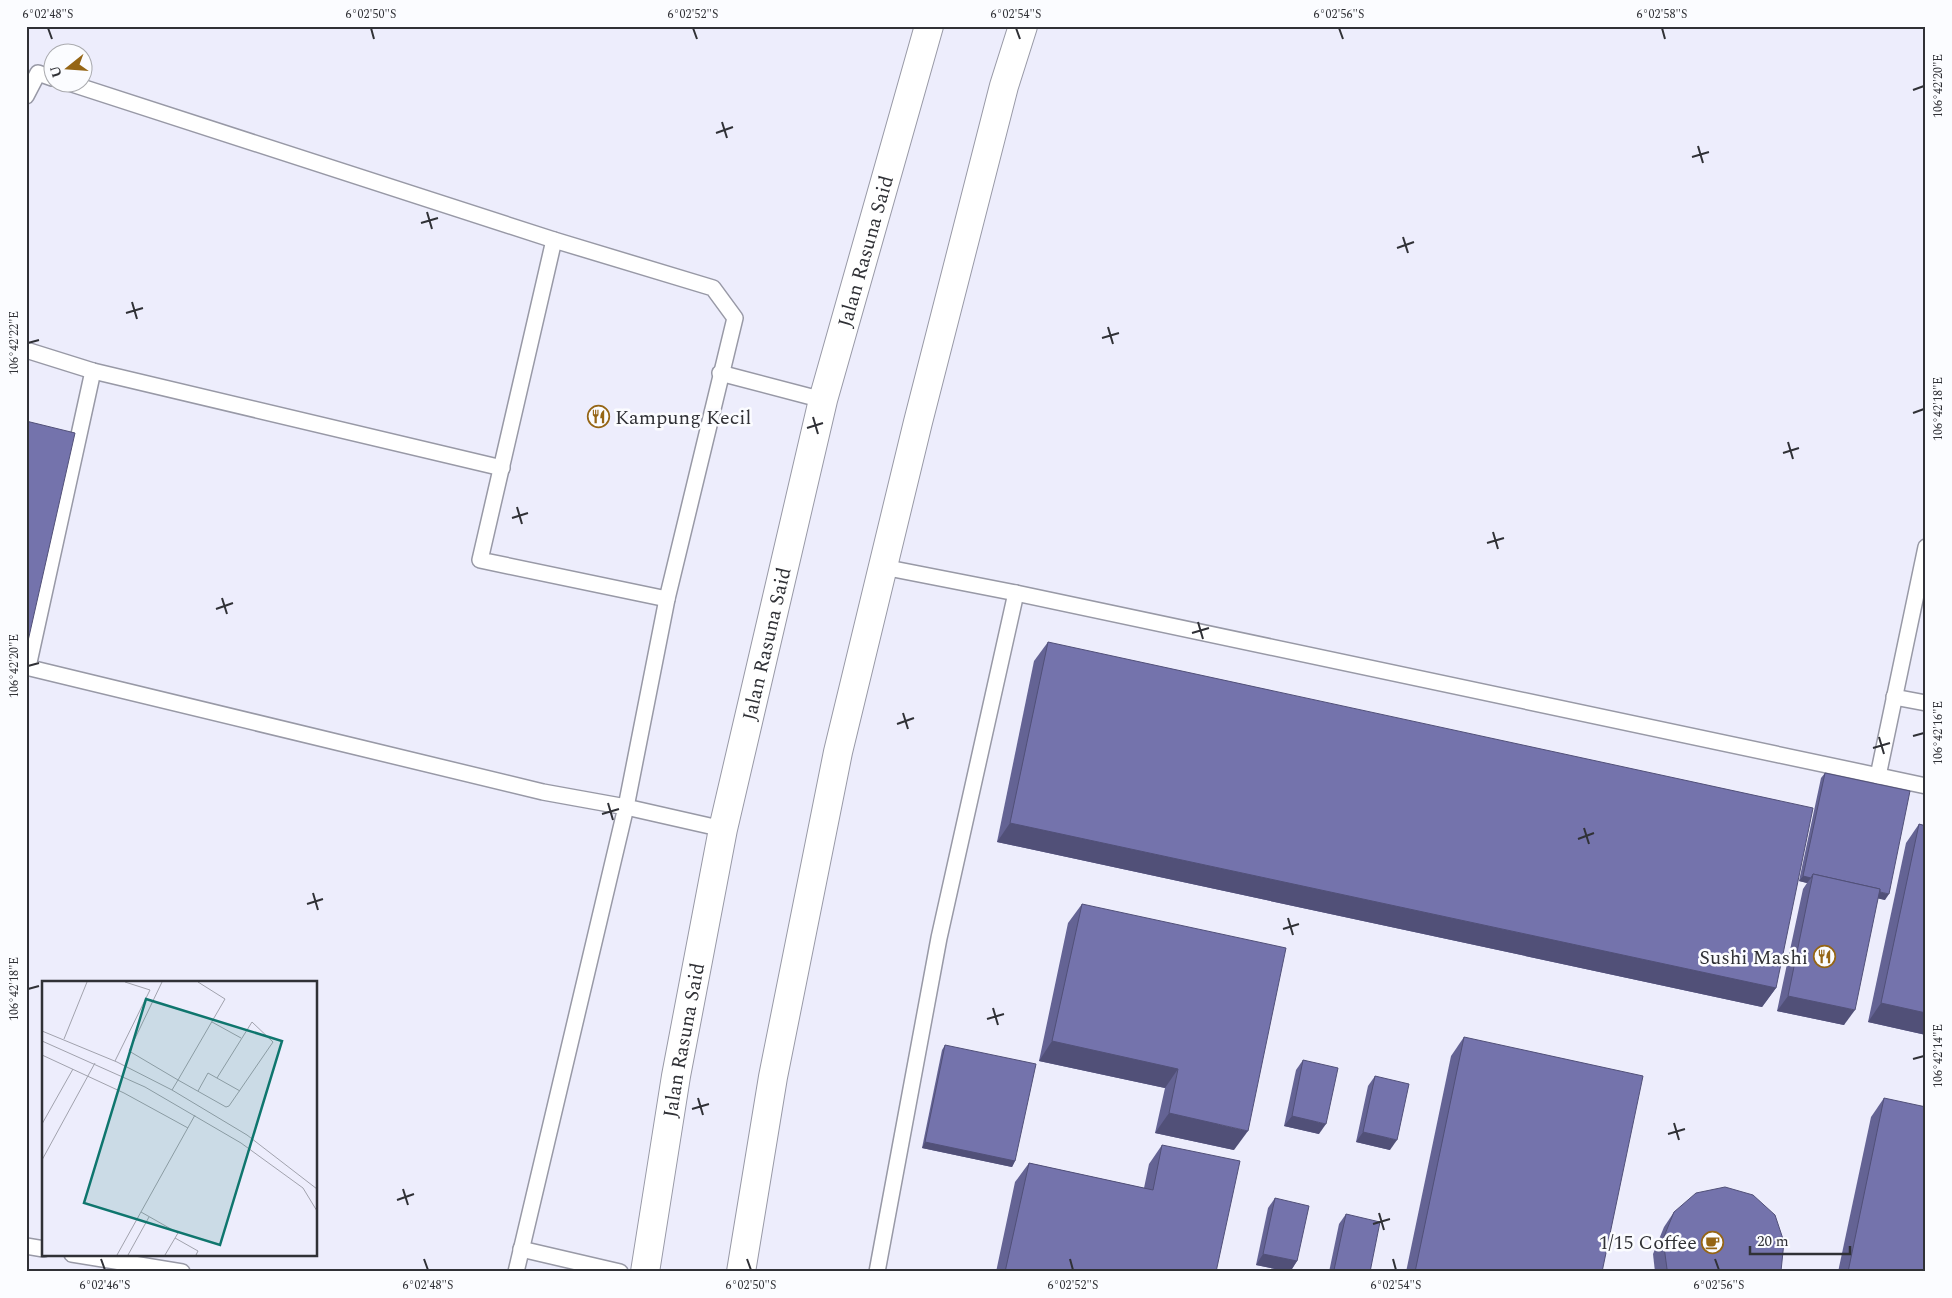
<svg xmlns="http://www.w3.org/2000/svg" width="1952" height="1298" font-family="Spectral,serif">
<rect width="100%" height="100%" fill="#ededfc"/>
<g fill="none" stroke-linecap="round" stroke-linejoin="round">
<defs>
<g id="service">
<polyline points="66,82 554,240 713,288 735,318 667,599 626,807 723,829"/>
<polyline points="26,96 38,73 52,78"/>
<polyline points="554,240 480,560 667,599"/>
<polyline points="26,350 93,371 502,468"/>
<polyline points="720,373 823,400"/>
<polyline points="883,567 1016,593 1926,786"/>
<polyline points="26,667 543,792 626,807 516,1272"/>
<polyline points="28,667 93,371"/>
<polyline points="1894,697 1926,703"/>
<polyline points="1878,776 1926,547"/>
<polyline points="26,1246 44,1249"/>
<polyline points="521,1249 620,1272"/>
<polyline points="72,1254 182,1272"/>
<polyline points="877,1272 939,938 1016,593"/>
</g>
<g id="minor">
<path id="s1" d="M645,1272L676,1076L723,829L823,400L929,26"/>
<polyline points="741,1272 773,1077 838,752 918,422 1004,86 1023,26"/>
</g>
</defs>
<use href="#service" stroke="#9899a6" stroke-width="18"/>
<use href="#minor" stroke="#9899a6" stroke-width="30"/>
<use href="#service" stroke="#fff" stroke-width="15"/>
<use href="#minor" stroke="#fff" stroke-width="28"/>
</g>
<g fill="#646394">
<polygon points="1048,642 1776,988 1762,1007 997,842 1034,661"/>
<polygon points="1825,773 1885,900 1878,898 1844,1025 1777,1011 1803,889 1807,883 1799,881 1821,778"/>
<polygon points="1919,824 1926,826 1926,1035 1868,1022 1906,843"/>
<polygon points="1082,904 1234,1150 1155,1133 1165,1088 1039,1061 1068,923"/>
<polygon points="1464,1037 1602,1272 1406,1272 1451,1056"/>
<polygon points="945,1045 1015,1161 1012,1167 922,1148 942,1050"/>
<polygon points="1303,1060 1319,1134 1284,1126 1296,1070"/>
<polygon points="1375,1076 1390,1150 1356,1142 1368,1086"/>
<polygon points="1884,1098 1926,1272 1838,1272 1871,1117"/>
<polygon points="1162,1145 1216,1272 996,1272 1015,1182 1029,1163 1144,1188 1149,1164"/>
<polygon points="1275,1198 1297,1261 1290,1272 1256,1265 1268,1208"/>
<polygon points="1674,1212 1780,1272 1655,1272 1653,1254 1664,1227"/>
<polygon points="1346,1214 1370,1272 1329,1272 1339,1224"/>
</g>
<g fill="#515078">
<polygon points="1010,823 1776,988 1762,1007 997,842"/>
<polygon points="1803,876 1811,878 1807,883 1799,881"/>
<polygon points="1813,878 1889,894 1885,900 1811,884"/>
<polygon points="1788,996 1855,1010 1844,1025 1777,1011"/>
<polygon points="1881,1003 1926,1013 1926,1035 1868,1022"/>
<polygon points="1052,1041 1178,1069 1165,1088 1039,1061"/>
<polygon points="1169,1113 1248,1131 1234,1150 1155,1133"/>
<polygon points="1292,1116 1326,1124 1319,1134 1284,1126"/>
<polygon points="1363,1132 1397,1140 1390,1150 1356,1142"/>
<polygon points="925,1142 1015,1161 1012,1167 922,1148"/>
<polygon points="1263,1254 1297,1261 1290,1272 1256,1265"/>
</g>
<g fill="#7473ac" stroke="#515078">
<polygon points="26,421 75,433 28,641 26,641"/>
<polygon points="1048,642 1813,808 1776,988 1010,823"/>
<polygon points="1825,773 1910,791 1889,894 1880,892 1880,889 1813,874 1811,878 1803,876"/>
<polygon points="1919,824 1926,826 1926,1013 1881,1003"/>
<polygon points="1813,874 1880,889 1855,1010 1788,996"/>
<polygon points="1082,904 1286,948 1248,1131 1169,1113 1178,1069 1052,1041"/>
<polygon points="1464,1037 1643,1076 1602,1272 1415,1272"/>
<polygon points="945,1045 1036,1064 1015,1161 925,1142"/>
<polygon points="1303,1060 1338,1068 1326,1124 1292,1116"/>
<polygon points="1375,1076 1409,1084 1397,1140 1363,1132"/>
<polygon points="1884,1098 1926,1107 1926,1272 1848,1272"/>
<polygon points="1162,1145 1240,1161 1216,1272 1005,1272 1029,1163 1153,1190"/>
<polygon points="1725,1187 1753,1195 1775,1215 1784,1242 1781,1271 1780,1272 1669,1272 1667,1269 1663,1239 1674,1212 1696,1193"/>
<polygon points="1275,1198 1309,1206 1297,1261 1263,1254"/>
<polygon points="1346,1214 1380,1222 1370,1272 1342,1272 1334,1270"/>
</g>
<path fill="none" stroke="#303136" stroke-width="2" d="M48,28L52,39M371,28L374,39M693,28L697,39M1016,28L1020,39M1339,28L1343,39M1662,28L1665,39M1913,90L1924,86M722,122L727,138M716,133L733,127M1698,146L1703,163M1692,157L1709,152M427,212L432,229M421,223L438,218M1403,237L1408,253M1397,248L1414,242M132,302L137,319M126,313L143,308M1108,327L1113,344M1102,338L1119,333M28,343L39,340M1913,413L1924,409M813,417L818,434M807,428L823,423M1788,442L1793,459M1783,453L1799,448M517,507L522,524M512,518L528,513M1493,532L1498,549M1487,543L1504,538M222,598L227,614M216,609L233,603M1198,622L1203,639M1192,633L1209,628M28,666L39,663M903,713L908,729M897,724L914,718M1913,736L1924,733M1879,737L1884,754M1873,748L1890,743M608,803L613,820M602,814L619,809M1584,828L1589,844M1578,839L1594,833M313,893L318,910M307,904L323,899M1288,918L1293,935M1283,929L1299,924M28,989L39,986M993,1008L998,1025M987,1019L1004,1014M1913,1059L1924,1056M698,1098L703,1115M692,1109L709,1104M1674,1123L1679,1140M1668,1134L1685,1129M403,1189L408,1205M397,1200L414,1194M1379,1213L1384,1230M1373,1224L1390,1219M101,1259L105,1270M424,1259L428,1270M747,1259L751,1270M1070,1259L1073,1270M1393,1259L1396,1270M1715,1259L1719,1270"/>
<defs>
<symbol id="restaurant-ring" viewBox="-11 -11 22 22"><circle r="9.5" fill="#fbfcff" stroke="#956515" stroke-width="1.5"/><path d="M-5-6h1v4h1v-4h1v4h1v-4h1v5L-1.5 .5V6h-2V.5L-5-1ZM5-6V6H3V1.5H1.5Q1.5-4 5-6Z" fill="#956515"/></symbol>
<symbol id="cafe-ring" viewBox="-11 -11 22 22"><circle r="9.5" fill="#fbfcff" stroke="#956515" stroke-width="1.5"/><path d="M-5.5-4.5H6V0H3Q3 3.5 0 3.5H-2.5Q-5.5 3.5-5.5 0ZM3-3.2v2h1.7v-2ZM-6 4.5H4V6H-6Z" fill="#956515"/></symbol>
</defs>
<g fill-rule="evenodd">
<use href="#restaurant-ring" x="586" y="404" width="25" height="25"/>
<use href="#restaurant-ring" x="1812" y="944" width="25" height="25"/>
<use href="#cafe-ring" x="1700" y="1230" width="25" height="25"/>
</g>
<g text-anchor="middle" stroke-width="5" stroke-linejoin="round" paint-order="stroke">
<g font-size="20" fill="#303136" stroke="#fbfcff">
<text dy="7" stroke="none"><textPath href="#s1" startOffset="1045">Jalan Rasuna Said</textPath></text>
<text dy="7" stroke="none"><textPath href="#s1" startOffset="640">Jalan Rasuna Said</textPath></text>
<text dy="7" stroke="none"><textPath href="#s1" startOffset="235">Jalan Rasuna Said</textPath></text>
</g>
<g font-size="20" fill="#303136" stroke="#fbfcff" text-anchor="end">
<text x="615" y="424" text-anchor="start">Kampung Kecil</text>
<text x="1808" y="964">Sushi Mashi</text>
<text x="1697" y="1249">1/15 Coffee</text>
</g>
</g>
<g transform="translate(42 981)">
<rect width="275" height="275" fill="#ededfc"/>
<path fill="none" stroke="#a1a2ad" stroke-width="1" d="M120,1L87,70L136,99L183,18L156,1M170,41L199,57M0,50L75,81L130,109L205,154L275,208M22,58L45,1M0,60L103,106L199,162L261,207L275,230M0,74L82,112L146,147M73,80L108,9L83,1M130,109L136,99L184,126L187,125L231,61L210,41L175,97M156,110L166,92L198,110M0,143L31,88M0,179L53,82M99,231L136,252L123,274M133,257L156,270L154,274M75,274L153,134M86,274L107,236"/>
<path fill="#0f766e" fill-opacity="0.15" stroke="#0f766e" stroke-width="2.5" d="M104,18L240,60L178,264L42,222Z"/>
<rect width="275" height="275" fill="none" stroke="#303136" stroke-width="2.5"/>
</g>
<rect width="1952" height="1298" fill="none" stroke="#fbfcff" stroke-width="55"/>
<g transform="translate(68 68) rotate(253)"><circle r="24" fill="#fbfcff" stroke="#aaabaf"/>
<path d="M0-4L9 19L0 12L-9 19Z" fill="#956515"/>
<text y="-8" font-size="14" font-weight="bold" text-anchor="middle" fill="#303136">U</text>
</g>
<path d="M1750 1246v8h100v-8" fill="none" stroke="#303136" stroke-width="2.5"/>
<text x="1757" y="1246" font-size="15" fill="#303136" stroke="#fbfcff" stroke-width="4" paint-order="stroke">20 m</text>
<rect x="28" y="28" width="1896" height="1242" fill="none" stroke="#303136" stroke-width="2"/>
<g font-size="12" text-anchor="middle" fill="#303136">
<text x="48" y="18">6°02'48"S</text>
<text x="371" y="18">6°02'50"S</text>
<text x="693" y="18">6°02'52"S</text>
<text x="1016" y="18">6°02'54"S</text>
<text x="1339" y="18">6°02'56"S</text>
<text x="1662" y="18">6°02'58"S</text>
<text transform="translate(1938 86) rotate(-90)" y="4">106°42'20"E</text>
<text transform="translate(14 343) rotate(-90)" y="4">106°42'22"E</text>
<text transform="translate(1938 409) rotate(-90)" y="4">106°42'18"E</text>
<text transform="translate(14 666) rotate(-90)" y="4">106°42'20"E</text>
<text transform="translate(1938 733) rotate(-90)" y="4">106°42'16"E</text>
<text transform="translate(14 989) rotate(-90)" y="4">106°42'18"E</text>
<text transform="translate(1938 1056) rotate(-90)" y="4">106°42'14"E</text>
<text x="105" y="1289">6°02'46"S</text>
<text x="428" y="1289">6°02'48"S</text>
<text x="751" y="1289">6°02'50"S</text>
<text x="1073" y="1289">6°02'52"S</text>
<text x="1396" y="1289">6°02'54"S</text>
<text x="1719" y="1289">6°02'56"S</text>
</g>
</svg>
